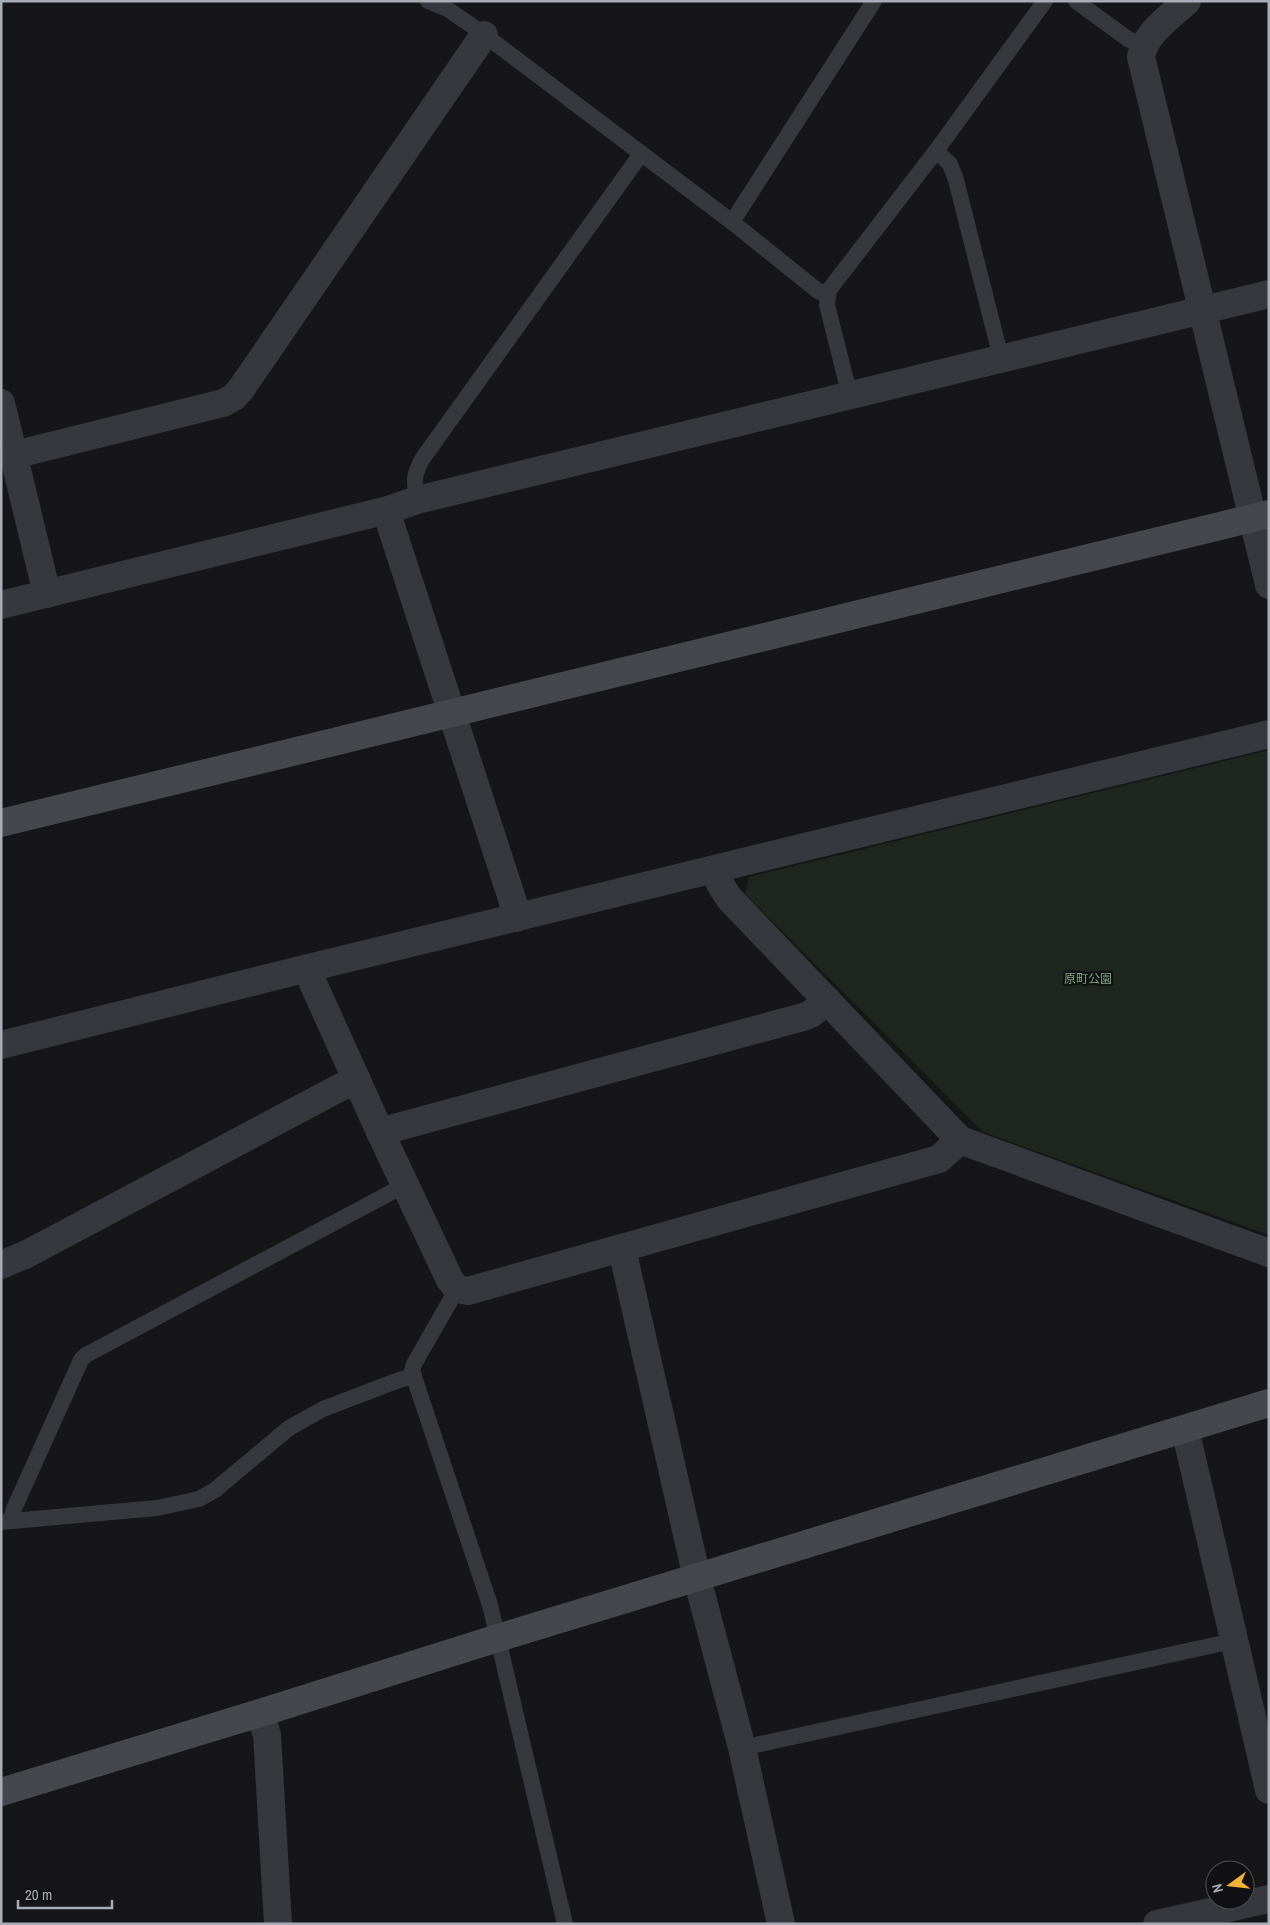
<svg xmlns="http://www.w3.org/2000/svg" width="1270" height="1925" font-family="'Archivo Narrow','Noto Sans JP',sans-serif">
<rect width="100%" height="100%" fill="#161618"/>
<polygon fill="#1e261f" points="1269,750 1269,1235 983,1132 745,894 749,877"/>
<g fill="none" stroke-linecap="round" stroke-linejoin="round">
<g stroke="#37383d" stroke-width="16">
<polyline points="428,1 446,8 478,30 732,222 818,291 828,296"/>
<polyline points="1076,1 1128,39 1143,46"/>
<polyline points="936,151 950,164 956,180 1001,358"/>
<polyline points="732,222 874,1"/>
<polyline points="850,396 827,305 829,290 936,151 1045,1"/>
<path d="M417,500C414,481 413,475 423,458L641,154"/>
<polyline points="457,1289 414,1364 412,1371 490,1605 565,1924"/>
<polyline points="14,1521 13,1511 81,1360 86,1355 405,1185"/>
<polyline points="1,1522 157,1508 199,1499 215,1490 289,1428 323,1409 399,1380 414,1376"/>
<polyline points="742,1748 1233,1641"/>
</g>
<g stroke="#37383d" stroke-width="28">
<path d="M1187,1C1170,17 1145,33 1141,57L1269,585"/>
<polyline points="1,403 47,594"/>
<polyline points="14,455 223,403 234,397 241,389 484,35"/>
<polyline points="388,510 390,523 514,905 516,918"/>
<polyline points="1,605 388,510 417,500 1269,294"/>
<polyline points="716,869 720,884 729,898 960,1140 1269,1253"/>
<polyline points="308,968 312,981 381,1134 450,1280 457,1289 468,1291 939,1159 960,1140"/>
<polyline points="1,1045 308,968 1269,734"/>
<polyline points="381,1134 394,1128 803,1017 811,1014 827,1000"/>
<polyline points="622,1249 697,1578 742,1748 781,1924"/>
<polyline points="1,1265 27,1254 337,1089 357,1080"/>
<polyline points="1185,1429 1269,1790"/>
<polyline points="260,1713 267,1735 278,1924"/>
<polyline points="1157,1924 1269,1899"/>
</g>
<g stroke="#45474d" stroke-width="28">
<polyline points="1,823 1269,514"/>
<polyline points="1,1792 260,1713 498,1638 1269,1403"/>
</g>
</g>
<g text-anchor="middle" stroke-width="4.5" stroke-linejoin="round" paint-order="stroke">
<g font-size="12" fill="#7fa381" stroke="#111113">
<text x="1088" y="983">原町公園</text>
</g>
</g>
<rect width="1270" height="1925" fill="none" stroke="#a8adb8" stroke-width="5"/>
<g transform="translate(1230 1885) rotate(255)"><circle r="24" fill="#111113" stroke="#4d4f55"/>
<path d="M0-4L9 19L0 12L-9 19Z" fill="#f2b134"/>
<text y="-8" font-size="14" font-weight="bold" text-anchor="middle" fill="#a8adb8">N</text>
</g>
<path d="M18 1900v8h94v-8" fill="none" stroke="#a8adb8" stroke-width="2.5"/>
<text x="25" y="1900" font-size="15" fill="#a8adb8" stroke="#111113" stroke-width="4" paint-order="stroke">20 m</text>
</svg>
